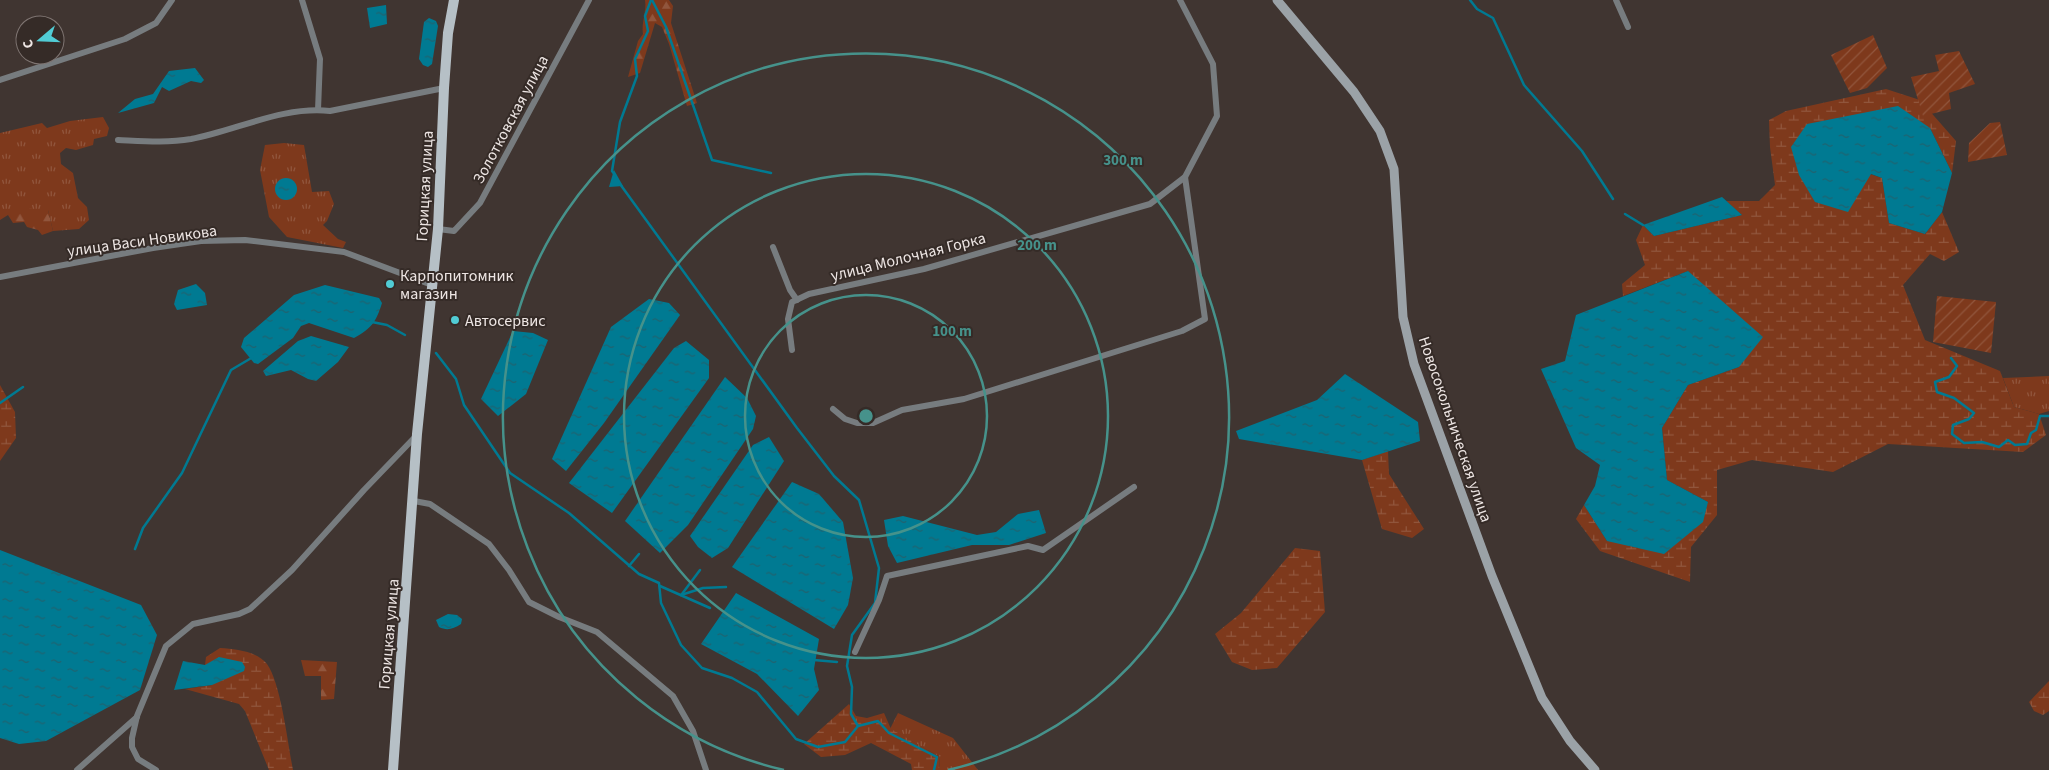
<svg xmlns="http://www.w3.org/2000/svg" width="2049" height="770" font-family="'Source Sans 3',sans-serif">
<defs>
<pattern id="grass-tufts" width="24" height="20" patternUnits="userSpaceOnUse" patternTransform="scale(1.25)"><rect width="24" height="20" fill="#7e391c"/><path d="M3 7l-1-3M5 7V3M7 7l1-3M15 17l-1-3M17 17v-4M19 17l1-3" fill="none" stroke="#91563d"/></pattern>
<pattern id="forest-firs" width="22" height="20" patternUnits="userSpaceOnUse" patternTransform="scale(1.25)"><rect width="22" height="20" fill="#7e391c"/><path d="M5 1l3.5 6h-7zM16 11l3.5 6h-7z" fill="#91563d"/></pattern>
<pattern id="wetland-marsh" width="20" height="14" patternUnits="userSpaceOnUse" patternTransform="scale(1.25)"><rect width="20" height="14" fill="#7e391c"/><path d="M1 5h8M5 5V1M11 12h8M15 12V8" fill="none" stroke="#91563d"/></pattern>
<pattern id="garden-furrows" width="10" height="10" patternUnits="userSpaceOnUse" patternTransform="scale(1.25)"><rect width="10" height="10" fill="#7e391c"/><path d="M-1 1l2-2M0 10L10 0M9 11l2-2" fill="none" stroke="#91563d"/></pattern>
<pattern id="water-ripples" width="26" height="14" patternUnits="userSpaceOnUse" patternTransform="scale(1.25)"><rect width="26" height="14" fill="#007a92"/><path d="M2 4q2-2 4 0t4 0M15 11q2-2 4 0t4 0" fill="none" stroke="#20626f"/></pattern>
</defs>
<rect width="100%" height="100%" fill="#403531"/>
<g fill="url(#grass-tufts)">
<polygon points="103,117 109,128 107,136 94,139 93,145 76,150 66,148 60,153 61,164 73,173 78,198 87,207 89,220 79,229 53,231 48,210 8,215 0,220 0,133 42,123 47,128 70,121"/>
<polygon points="284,143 304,145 312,192 329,191 334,204 327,221 323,225 338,239 346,242 343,248 287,237 269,217 260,170 265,145"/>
<polygon points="2049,376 2049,411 2039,414 2014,407 2003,378"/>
<polygon points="898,713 953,738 978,770 939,770 940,757 890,729"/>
</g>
<g fill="url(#forest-firs)">
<path d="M645,0H669L673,6L671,23L697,103L687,106L669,44L662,27L655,23L640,73L628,77L638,41L643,34C641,22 647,11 645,0Z"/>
<polygon points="20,208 48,210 53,231 42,235 38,230 27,227 24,222 13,223 8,215"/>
<polygon points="301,660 337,662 334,699 321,700 321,676 305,676"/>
</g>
<g fill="url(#wetland-marsh)">
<polygon points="1886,89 1920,100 1956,141 1952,173 1930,128 1870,174 1882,178 1889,223 1925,234 1942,212 1959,252 1944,261 1930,254 1903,285 1925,340 2000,371 2014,407 2039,414 2046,435 2023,452 1888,444 1833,472 1752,460 1717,470 1717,515 1691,547 1690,582 1600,551 1576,519 1584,505 1607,541 1708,502 1667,480 1662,428 1688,385 1739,367 1688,271 1623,296 1622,284 1645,265 1636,240 1643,225 1654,236 1742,215 1726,201 1759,201 1775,185 1770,147 1769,120 1786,111"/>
<polygon points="0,385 15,412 16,438 0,461"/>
<polygon points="1388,451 1389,474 1424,529 1412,538 1382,529 1362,460"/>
<polygon points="1295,548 1320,551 1325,612 1277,668 1252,670 1232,662 1215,634 1241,613"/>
<path d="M220,648C236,649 256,651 267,664C281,683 288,745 293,770H269L245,711L239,704L185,689L212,685L205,665L206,657Z"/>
<polygon points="2049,681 2049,711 2043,715 2034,711 2029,702"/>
<polygon points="849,704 856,716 867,718 884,713 891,729 940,757 939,770 912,770 911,764 871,743 845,755 821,757 804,744"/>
</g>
<g fill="url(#garden-furrows)">
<polygon points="1873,35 1887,68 1867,88 1850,93 1831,55"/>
<polygon points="1959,51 1975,84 1949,93 1951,109 1923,116 1911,77 1939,71 1935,55"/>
<polygon points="2000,122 2007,155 1968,162 1969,143 1990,123"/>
<polygon points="1937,296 1996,302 1991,353 1933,342"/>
</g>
<g fill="url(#water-ripples)">
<polygon points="386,5 387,24 370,28 367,8"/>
<polygon points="429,18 436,21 438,26 432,64 428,67 423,65 419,59 424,22"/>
<polygon points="195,68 204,80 201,83 191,81 169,91 162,87 154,103 118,113 135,99 153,94 169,71"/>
<polygon points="1898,106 1930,128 1952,173 1942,212 1925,234 1889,223 1882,178 1871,174 1848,212 1815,202 1799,175 1791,147 1807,124"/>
<polygon points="614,170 623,186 609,187"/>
<circle cx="286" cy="189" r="11"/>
<polygon points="1722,197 1742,215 1654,236 1643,225"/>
<polygon points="1688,271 1763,337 1739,367 1688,385 1662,428 1667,480 1708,502 1703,522 1664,554 1607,541 1584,505 1595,486 1600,465 1576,448 1541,369 1565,361 1576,315"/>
<polygon points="196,284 205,293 207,305 177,310 174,304 178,290"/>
<path d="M325,285L379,298L382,303C376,322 372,328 354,338L309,323L301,326L293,338L258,364L254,363L241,347L244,338L294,295Z"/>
<polygon points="649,299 669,303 680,315 604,423 566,471 552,459 611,327"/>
<polygon points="513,331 533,333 548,340 526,394 498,416 481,399"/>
<polygon points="311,336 349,347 338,362 316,381 308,379 291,370 266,376 263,371 298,341"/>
<polygon points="686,341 709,360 709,378 612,513 569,483 674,348"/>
<polygon points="1345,374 1418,422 1420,441 1362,460 1239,439 1236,431 1317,400"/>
<polygon points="725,377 747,398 756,416 753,429 688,525 660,553 625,521"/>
<polygon points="769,437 784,461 728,548 712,558 698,547 690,536 753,445"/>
<polygon points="792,482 819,494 843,522 853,578 848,605 834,629 732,567"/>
<polygon points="1039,510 1046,533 1009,545 972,545 897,563 888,546 884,520 903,516 977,535 996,532 1018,514"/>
<polygon points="0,550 141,605 157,635 140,690 46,741 19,744 0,738"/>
<polygon points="736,593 819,639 814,669 819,690 798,716 757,674 701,644"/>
<path d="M448,614L457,615L462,619L461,624C453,629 447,631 439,627L436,620Z"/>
<polygon points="219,657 242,662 245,667 244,671 212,685 174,690 183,661 205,665"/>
</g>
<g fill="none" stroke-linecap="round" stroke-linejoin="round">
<g stroke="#007a92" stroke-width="2.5">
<polyline points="652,0 666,27 712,160 771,173"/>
<polyline points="1470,0 1477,9 1493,18 1524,85 1582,151 1613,199"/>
<polyline points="615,175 612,171 620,122 637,76 635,59 648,31 645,16 651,0"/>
<polyline points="620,184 797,428 834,476 859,500 879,568 875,603 852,635 847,666 852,687 851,714 858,726"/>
<polyline points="1625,214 1643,225"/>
<polyline points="372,322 387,325 405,335"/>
<polyline points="436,353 456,379 464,405 510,473 569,513 639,574 659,583 661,603 681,645 702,668 732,678 757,692 796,739 818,747 845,742 858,726 878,721 889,733 937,757 934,770"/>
<polyline points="1951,358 1957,366 1949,377 1935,382 1937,392 1954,398 1974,413 1969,419 1953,425 1952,434 1964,443 1982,442 1999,447 2008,440 2015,445 2027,444 2031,433 2036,430 2040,416 2049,416"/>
<polyline points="0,403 23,387"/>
<polyline points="135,549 143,528 182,473 231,370 253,357"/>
<polyline points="629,566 639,554"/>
<polyline points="660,586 710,608"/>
<polyline points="682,594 700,570"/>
<polyline points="681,595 703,588 726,587"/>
<polyline points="814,660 837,662"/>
</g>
<g stroke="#777c7f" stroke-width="6">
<polyline points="302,0 320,59 318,110"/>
<polyline points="1616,0 1628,27"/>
<polyline points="0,80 125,39 156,23 172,0"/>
<path d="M118,140C142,141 167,143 191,139C238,130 282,106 330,111L444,88"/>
<polyline points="438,229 454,231 480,203 589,0"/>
<polyline points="773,247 790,290 797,300"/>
<polyline points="0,277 153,248 201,241 245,240 344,252 432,285"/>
<polyline points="792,350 788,319 792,302 809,294 924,269 1150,204 1185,177"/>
<polyline points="833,409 845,419 857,423 873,423 902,410 964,399 1182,331 1205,319 1185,177 1217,116 1213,64 1180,0"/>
<polyline points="414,501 430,504 489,544 509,570 529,602 559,617 597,632 673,696 693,731 706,770"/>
<polyline points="855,652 879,600 887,576 1028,546 1043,550 1134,487"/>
<polyline points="77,770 137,717"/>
<polyline points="156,770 138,759 132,747 132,738 137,716 166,646 193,624 239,614 250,609 292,570 364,490 416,436"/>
</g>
<polyline stroke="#9ba2a7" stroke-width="9" points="1277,0 1354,92 1380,131 1394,169 1403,317 1414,364 1492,576 1542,698 1570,741 1595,770"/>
<polyline stroke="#b6c0c6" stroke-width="10" points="393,770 417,434 438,229 444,88 448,33 454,0"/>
</g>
<g fill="none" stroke="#46928b" stroke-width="2.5">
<circle cx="866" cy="416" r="121"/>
<circle cx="866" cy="416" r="242"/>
<path d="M784 770A363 363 0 1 1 948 770"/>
</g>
<g fill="#51ccd5" stroke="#352b27" stroke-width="2">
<circle cx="390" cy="284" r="5"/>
<circle cx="455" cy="320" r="5"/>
</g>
<g text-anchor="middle" stroke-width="4" stroke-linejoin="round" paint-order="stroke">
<g font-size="16" fill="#ede5e3" stroke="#352b27">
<text transform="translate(510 119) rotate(-62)" y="6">Золотковская улица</text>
<text transform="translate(424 186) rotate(-87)" y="6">Горицкая улица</text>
<text transform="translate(142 240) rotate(-8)" y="6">улица Васи Новикова</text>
<text transform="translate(908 256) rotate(-14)" y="6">улица Молочная Горка</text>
<text transform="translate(1456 429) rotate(71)" y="6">Новосокольническая улица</text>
<text transform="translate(388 634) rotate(-85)" y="6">Горицкая улица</text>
</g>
<g font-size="16" fill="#ede5e3" stroke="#352b27" text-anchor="start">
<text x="400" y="281">Карпопитомник<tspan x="400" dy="18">магазин</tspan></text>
<text x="465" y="326">Автосервис</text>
</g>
</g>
<circle cx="866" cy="416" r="8" fill="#46928b" stroke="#352b27" stroke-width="2.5"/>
<g font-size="15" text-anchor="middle" font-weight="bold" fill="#46928b" stroke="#352b27" stroke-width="4" stroke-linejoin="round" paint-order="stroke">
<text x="1123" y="165">300 m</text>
<text x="1037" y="250">200 m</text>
<text x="952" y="336">100 m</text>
</g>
<g transform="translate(40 40) rotate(251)"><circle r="24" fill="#352b27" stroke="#7f7572"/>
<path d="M0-4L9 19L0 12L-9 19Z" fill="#51ccd5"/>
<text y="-8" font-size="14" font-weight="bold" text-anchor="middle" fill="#ede5e3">С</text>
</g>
</svg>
